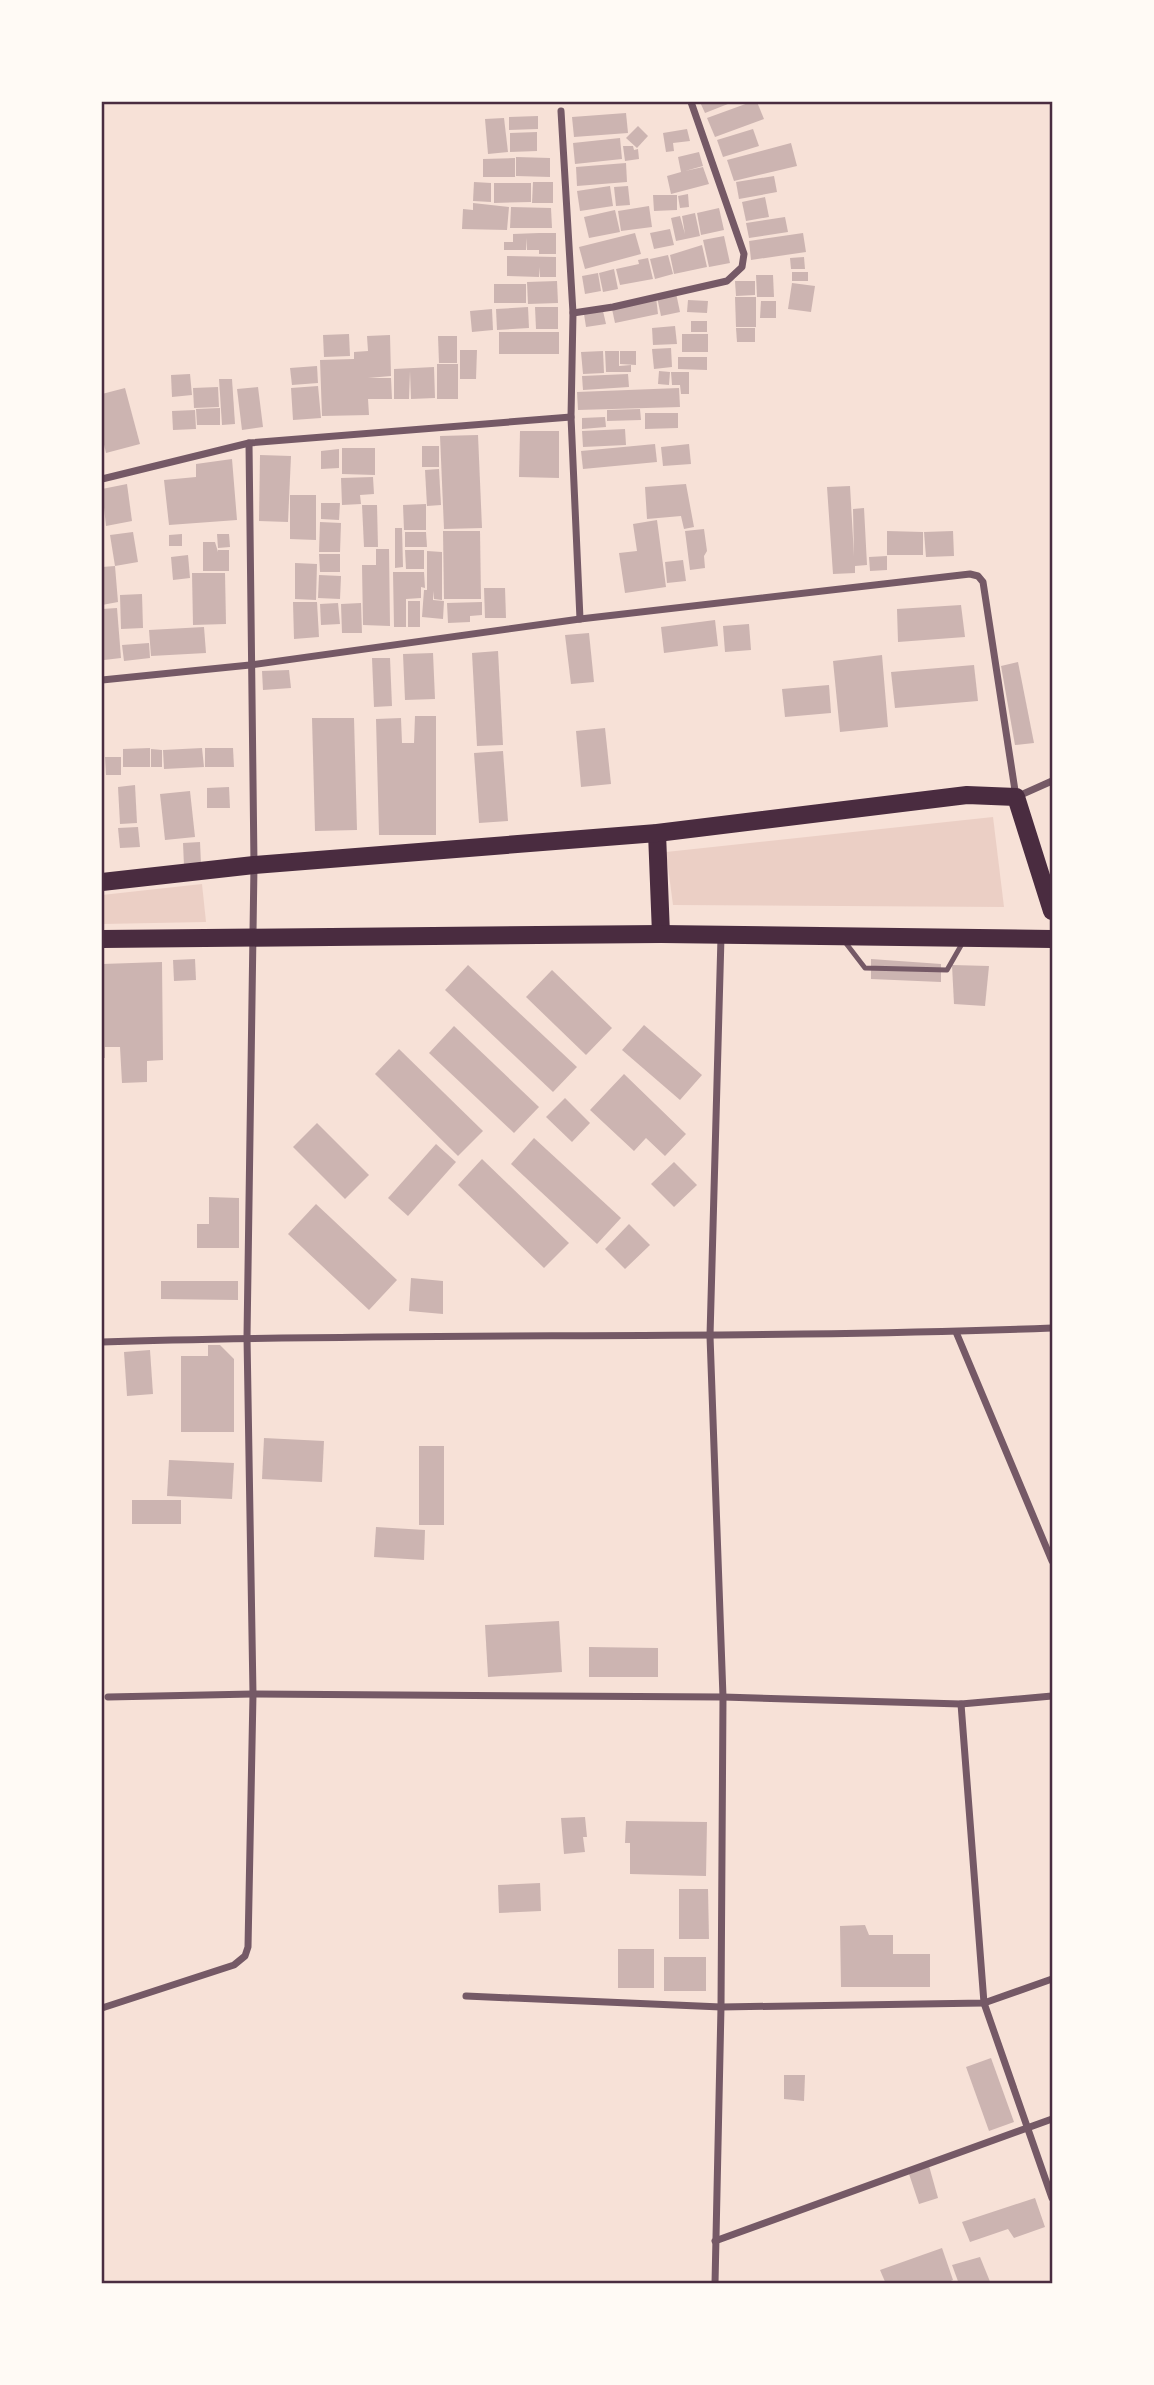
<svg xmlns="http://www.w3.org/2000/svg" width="1154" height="2385" font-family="'Alegreya Sans',sans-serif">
<rect width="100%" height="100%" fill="#f7e1d7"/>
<g fill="#ebcfc5">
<polygon points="993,817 1004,907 673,905 666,852"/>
<polygon points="202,884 206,922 102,924 102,895"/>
</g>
<g fill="#ccb4b1">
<polygon points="700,102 733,102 705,113"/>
<polygon points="751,102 757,102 764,119 715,137 707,118"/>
<polygon points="626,113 628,133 574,137 572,117"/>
<polygon points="538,116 538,129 509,130 509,117"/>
<polygon points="504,118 508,152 488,154 485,119"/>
<polygon points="638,126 648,136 637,148 626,138"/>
<polygon points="687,129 690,141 673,143 674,151 666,152 663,133"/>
<polygon points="753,129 759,146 723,157 717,140"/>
<polygon points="537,132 537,151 510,152 510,133"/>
<polygon points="620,138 622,159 575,164 573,143"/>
<polygon points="791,143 797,166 734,181 727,160"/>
<polygon points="623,146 633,146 634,150 638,149 639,159 625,161"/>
<polygon points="699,152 703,166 685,171 703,167 709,184 671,194 667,176 681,172 678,157"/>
<polygon points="516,157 550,158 550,177 516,176"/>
<polygon points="515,158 515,177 483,177 483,159"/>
<polygon points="626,163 627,182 577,186 576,167"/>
<polygon points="774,176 777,192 739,199 736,182"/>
<polygon points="474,182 491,183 491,202 473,201"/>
<polygon points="533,182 553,182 553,203 532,203"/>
<polygon points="494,183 531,183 531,202 494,203"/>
<polygon points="610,186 613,206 580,211 577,191"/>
<polygon points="628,186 630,205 616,206 614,187"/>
<polygon points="688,194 689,207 680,208 678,196"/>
<polygon points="653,195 677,195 677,210 654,211"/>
<polygon points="765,197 769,217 746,221 742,202"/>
<polygon points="473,203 509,207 507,230 462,229 463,209 473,210"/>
<polygon points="649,206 652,227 621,231 618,211"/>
<polygon points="511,207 551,208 552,228 510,228"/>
<polygon points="719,208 724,230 701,235 697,213"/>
<polygon points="615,210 620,232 589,238 584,217"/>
<polygon points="695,213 700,236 676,241 671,218 680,216 685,234 682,216"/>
<polygon points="785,217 788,232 749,238 746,223"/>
<polygon points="670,229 674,245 654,249 650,233"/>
<polygon points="539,233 556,233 556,254 539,254 539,250 527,250 527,238 526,250 504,250 504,242 513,242 513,234"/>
<polygon points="635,233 641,254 585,269 579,247"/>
<polygon points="803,233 806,252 751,260 749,241"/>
<polygon points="724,236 730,263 709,267 703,240"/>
<polygon points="702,245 707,267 674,274 670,255"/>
<polygon points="668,255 673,274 655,279 650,259"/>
<polygon points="507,256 556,257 556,277 540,277 540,267 539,277 507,276"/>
<polygon points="804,257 805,269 791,269 790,258"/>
<polygon points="648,258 653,279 620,285 616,269 639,264 638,260"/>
<polygon points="614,269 618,289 603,292 599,273"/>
<rect x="792" y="272" width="16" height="9"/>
<polygon points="598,273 601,291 585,294 582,276"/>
<polygon points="756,275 773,275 774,297 757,297"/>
<polygon points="557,281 558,303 528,304 527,282"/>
<polygon points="735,281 755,281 755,295 736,296"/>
<polygon points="792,283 815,286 811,312 788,309"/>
<rect x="494" y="284" width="32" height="19"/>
<polygon points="676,293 680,312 661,316 657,297"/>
<polygon points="656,297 658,314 615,323 612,309"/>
<polygon points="735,297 756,297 756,327 736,327"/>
<polygon points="688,300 708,301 707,313 687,312"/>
<polygon points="761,301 776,301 776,318 760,318"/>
<polygon points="528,307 529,328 497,330 496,309"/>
<polygon points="535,307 558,307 558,329 536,329"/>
<polygon points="492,309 493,330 472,332 470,311"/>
<polygon points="603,311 606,324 586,327 584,314"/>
<rect x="691" y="321" width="16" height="11"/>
<polygon points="675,326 677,344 653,345 652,328"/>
<polygon points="736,328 755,328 755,342 737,342"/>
<rect x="499" y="332" width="60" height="22"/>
<polygon points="349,334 350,356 324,357 323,335"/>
<rect x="682" y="334" width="26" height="18"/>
<polygon points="390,335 391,376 368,378 391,378 392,399 368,399 369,415 322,416 320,360 354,359 354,352 368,351 367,336"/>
<polygon points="438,336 457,336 457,363 439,363"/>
<polygon points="671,348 672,367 654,369 652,349"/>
<polygon points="460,350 477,350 476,379 460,379"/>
<polygon points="603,351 604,373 583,374 581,352"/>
<polygon points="605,351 619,351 619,366 631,365 631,372 606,372"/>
<polygon points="620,351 636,351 636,365 620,364"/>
<polygon points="678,357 707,357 707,370 678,369"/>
<rect x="437" y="364" width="21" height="35"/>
<polygon points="317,366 318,383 292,385 290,368"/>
<polygon points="434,367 435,398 411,399 410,371 409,399 394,399 394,369"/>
<polygon points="659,371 670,372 669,385 658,384"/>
<polygon points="671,372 689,372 689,394 681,394 680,385 672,385"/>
<polygon points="190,374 192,395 172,397 171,375"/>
<polygon points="628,374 629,387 583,390 582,376"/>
<polygon points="219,379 232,379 235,424 222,425"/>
<polygon points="318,386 321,418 293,420 291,388"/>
<polygon points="218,387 219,407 194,408 193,388"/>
<polygon points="258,387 263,427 242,430 237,389"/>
<polygon points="125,388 140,444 106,453 102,436 102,394"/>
<polygon points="679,388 680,407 578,410 577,392"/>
<polygon points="220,408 220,425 197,425 196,409"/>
<polygon points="640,409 641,420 607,421 607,410"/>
<polygon points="195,410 196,429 173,430 172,411"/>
<polygon points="645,413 678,413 678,428 645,429"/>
<polygon points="605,417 606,427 582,429 582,418"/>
<polygon points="625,429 626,445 583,447 582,431"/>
<polygon points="520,431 559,431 559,478 519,477"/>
<polygon points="478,435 482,528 444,529 440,436"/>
<polygon points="655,444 657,462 583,469 581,451"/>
<polygon points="689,444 691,464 663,466 661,447"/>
<rect x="422" y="446" width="17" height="21"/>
<polygon points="342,448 375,448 375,475 342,474"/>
<polygon points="339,449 339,468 321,469 321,451"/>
<polygon points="260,455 291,456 288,522 259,521"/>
<polygon points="232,459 237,520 169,525 164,480 196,477 196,464"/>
<polygon points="439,469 441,505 427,506 425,470"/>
<polygon points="373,477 374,494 360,495 361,504 342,505 341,478"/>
<polygon points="127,484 132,521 106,526 102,489"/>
<polygon points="686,484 694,527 684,529 681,516 647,519 645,487"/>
<polygon points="850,486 854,556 853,509 864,508 867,565 855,566 855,573 833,574 827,487"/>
<polygon points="290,495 316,495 316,540 290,539"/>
<polygon points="321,503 340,503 339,520 321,519"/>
<polygon points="426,504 426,530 404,530 403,505"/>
<polygon points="362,505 377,505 378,547 364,547"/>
<polygon points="657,520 666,587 625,593 619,553 637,551 633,524"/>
<polygon points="320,522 341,523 340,552 319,552"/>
<polygon points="395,528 402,528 403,567 395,568"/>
<polygon points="704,529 707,551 704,556 705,568 690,570 685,531"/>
<polygon points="443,531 480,531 481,599 444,599"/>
<polygon points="887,531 923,532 923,555 887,555"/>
<polygon points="953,531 954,556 926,557 924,532"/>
<polygon points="133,532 138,562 115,566 110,535"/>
<polygon points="405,532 426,532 427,547 405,547"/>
<polygon points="182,534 182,546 169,546 169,535"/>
<polygon points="217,534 229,534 230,547 218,548"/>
<polygon points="203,542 215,542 218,552 218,550 229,550 229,571 203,571"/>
<polygon points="376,549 389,549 390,626 363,625 362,565 376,565"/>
<polygon points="405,550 424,550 424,569 406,569"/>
<polygon points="427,551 442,552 442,600 434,599 433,591 433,600 444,601 443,619 422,617 424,590 427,590"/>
<polygon points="319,554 340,554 340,572 320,572"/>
<polygon points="188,555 190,578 173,580 171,557"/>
<polygon points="887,556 887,570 870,571 869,557"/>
<polygon points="683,560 686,581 667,583 665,562"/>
<polygon points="295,563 317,564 316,600 295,599"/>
<polygon points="115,566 118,602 102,605 102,567"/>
<polygon points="393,572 424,572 425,588 421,587 421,598 406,599 406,627 394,627"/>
<polygon points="192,573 225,573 226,624 193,625"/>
<polygon points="319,575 341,576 340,599 318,598"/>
<polygon points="484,588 505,588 506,618 485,618"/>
<polygon points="142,594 143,628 121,629 120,595"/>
<rect x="408" y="601" width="12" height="26"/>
<polygon points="293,602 317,602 319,637 294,639"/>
<polygon points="482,602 482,615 470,616 470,622 448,623 447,603"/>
<polygon points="338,603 340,624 321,625 320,604"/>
<polygon points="361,603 362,633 342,633 341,604"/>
<polygon points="961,605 965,637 898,642 897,609"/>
<polygon points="117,608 121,658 104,660 102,609"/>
<polygon points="715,620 718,646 664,653 661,627"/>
<polygon points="749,624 751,650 725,652 723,626"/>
<polygon points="204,627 206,653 151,656 149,630"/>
<polygon points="589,633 594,682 571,684 565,635"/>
<polygon points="149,643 150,658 124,661 122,645"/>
<polygon points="498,651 503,745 477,746 472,653"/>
<polygon points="433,653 435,699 405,700 403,654"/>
<polygon points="882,655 888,727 840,732 833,661"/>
<polygon points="372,658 390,658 392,706 374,707"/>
<polygon points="1018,662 1034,743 1015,745 1001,666"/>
<polygon points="974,665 978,701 895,708 891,672"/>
<polygon points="289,670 291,688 263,690 262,671"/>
<polygon points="829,685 831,713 785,717 782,689"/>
<polygon points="415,716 436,716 436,835 379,835 376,719 401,718 402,743 414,743"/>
<polygon points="312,718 354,718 357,830 315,831"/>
<polygon points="605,728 611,784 581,787 576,731"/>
<polygon points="150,748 150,767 123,767 123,749"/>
<polygon points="202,748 204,767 164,769 163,750"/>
<polygon points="205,748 233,748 234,767 205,767"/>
<polygon points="151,749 162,750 162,767 151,767"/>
<polygon points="503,751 508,821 479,823 474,753"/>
<polygon points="105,757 121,757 121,775 106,775"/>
<polygon points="135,785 137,823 120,824 118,787"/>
<polygon points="229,787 230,808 207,808 207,788"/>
<polygon points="190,791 195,837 165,840 160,794"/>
<polygon points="138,827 140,847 120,848 118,828"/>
<polygon points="200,842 201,865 184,866 183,843"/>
<polygon points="195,959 196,980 174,981 173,960"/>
<polygon points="871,959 941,964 941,982 871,979"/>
<polygon points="162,962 163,1060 147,1061 147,1082 122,1083 120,1047 105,1047 105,1058 102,1058 102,964"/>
<polygon points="468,965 577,1067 553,1092 445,990"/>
<polygon points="952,965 989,966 985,1006 954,1004"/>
<polygon points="552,970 612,1028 586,1055 526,997"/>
<polygon points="644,1025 702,1075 680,1100 622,1050"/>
<polygon points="454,1026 539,1107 514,1133 429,1053"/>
<polygon points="399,1049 483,1131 458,1156 375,1074"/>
<polygon points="624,1074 686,1134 665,1156 646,1138 634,1151 590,1110"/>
<polygon points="565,1098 590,1123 572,1142 546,1117"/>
<polygon points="317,1123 369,1175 345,1199 293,1147"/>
<polygon points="534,1138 621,1218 597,1244 511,1164"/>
<polygon points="436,1144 456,1162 408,1216 388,1198"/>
<polygon points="482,1159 569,1243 544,1268 458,1185"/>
<polygon points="674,1162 697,1185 674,1207 651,1184"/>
<polygon points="209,1197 239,1198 239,1248 197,1248 197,1224 209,1224"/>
<polygon points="316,1204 397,1280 369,1310 288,1234"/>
<polygon points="629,1224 650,1245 625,1269 605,1249"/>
<polygon points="411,1278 443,1281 443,1314 409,1311"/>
<polygon points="161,1281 238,1281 238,1300 161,1299"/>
<polygon points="208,1345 220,1345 234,1359 234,1432 181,1432 181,1356 208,1356"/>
<polygon points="150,1350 153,1394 127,1396 124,1352"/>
<polygon points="264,1438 324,1441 322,1482 262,1479"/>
<rect x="419" y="1446" width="25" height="79"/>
<polygon points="169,1460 234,1463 232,1499 167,1496"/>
<rect x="132" y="1500" width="49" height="24"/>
<polygon points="376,1527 425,1530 424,1560 374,1557"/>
<polygon points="559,1621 562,1672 488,1677 485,1625"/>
<polygon points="589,1647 658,1648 658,1677 589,1677"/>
<polygon points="585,1817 587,1837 583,1837 585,1852 564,1854 561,1818"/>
<polygon points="626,1821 707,1822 706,1876 630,1874 630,1843 625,1843"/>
<polygon points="540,1883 541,1911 499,1913 498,1885"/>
<polygon points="679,1889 708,1889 709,1939 679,1939"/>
<polygon points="865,1925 869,1935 893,1935 893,1954 930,1954 930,1987 841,1987 840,1926"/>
<rect x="618" y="1949" width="36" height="39"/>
<rect x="664" y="1957" width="42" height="34"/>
<polygon points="991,2058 1014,2122 989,2131 966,2067"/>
<polygon points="784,2075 805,2075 804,2101 784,2099"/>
<polygon points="929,2166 938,2198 919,2204 909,2174"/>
<polygon points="1035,2198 1045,2227 1014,2238 1008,2229 970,2242 962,2222"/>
<polygon points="942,2248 953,2280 944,2284 886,2284 880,2270"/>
<polygon points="980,2257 991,2284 959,2284 952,2265"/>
</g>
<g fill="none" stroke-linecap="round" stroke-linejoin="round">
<polyline stroke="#755966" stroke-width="5" points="845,942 865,968 947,970 963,942"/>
<g stroke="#755966" stroke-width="7">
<polyline points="561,111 573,313 571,417 580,619"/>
<polyline points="573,313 613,307 727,281 742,267 744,254 691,102"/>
<polyline points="102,479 249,443 571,417"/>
<polyline points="102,680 250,665 580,619 970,574 978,576 983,582 1016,797 1052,781"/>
<polyline points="956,1332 1052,1561"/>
<path d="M102,1342C418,1332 736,1340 1052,1328"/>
<polyline points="108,1697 253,1694 723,1697 961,1704 1052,1696"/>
<polyline points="961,1704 984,2003 1052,2198"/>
<polyline points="466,1996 721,2007 984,2003 1052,1979"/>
<polyline points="102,2008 234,1965 245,1956 248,1947 253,1694 247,1337 254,865 249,443"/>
<polyline points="715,2241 1052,2119"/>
<polyline points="715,2284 721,2007 723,1697 710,1336 721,937"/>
</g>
<g stroke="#4a2c40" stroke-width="18">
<polyline points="657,833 661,934"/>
<polyline points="102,882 254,865 657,833 967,795 1016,797 1052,911"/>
<polyline points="102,939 661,934 1052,939"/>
</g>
</g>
<rect width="1154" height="2385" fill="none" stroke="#fffaf5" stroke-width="206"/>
<rect x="103" y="103" width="948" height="2179" fill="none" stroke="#4a2c40" stroke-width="2.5"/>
</svg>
